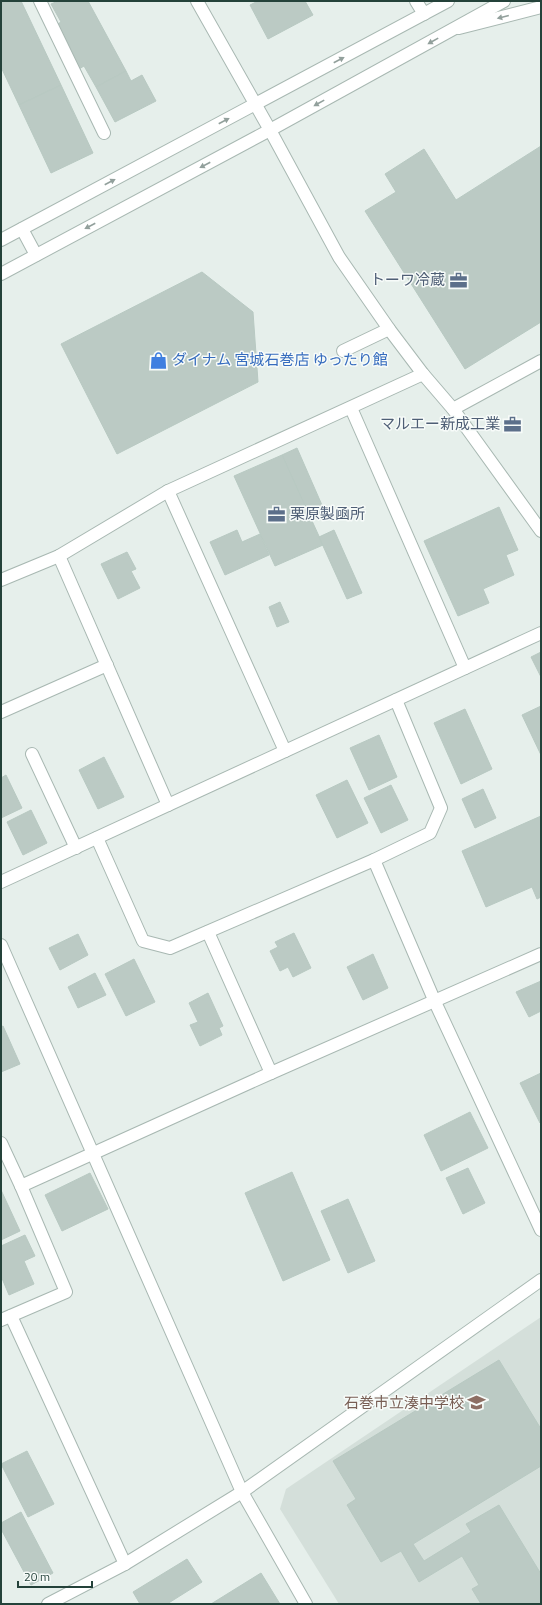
<svg xmlns="http://www.w3.org/2000/svg" width="542" height="1605" font-family="'Titillium Web','Noto Sans JP',sans-serif">
<rect width="100%" height="100%" fill="#e6efeb"/>
<polygon fill="#d4dfda" points="541,1317 541,1604 339,1604 280,1509 286,1489"/>
<g fill="#bbcac4" stroke="#b8c9c2">
<polygon points="1,1 21,1 61,85 19,105 1,67"/>
<polygon points="58,1 88,1 126,71 96,87 84,66 79,69 56,25 61,22 51,4"/>
<polygon points="258,1 305,1 313,15 268,39 250,5"/>
<polygon points="126,71 131,81 142,75 156,101 115,122 96,87"/>
<polygon points="61,85 93,153 51,173 19,105"/>
<polygon points="541,146 541,322 465,369 365,211 396,192 385,174 424,149 456,200"/>
<polygon points="202,272 253,312 258,382 117,454 61,344"/>
<polygon points="297,448 325,512 310,518 282,455"/>
<polygon points="282,455 323,545 275,566 234,476"/>
<polygon points="499,507 518,550 506,555 514,575 483,589 489,603 458,616 424,541"/>
<polygon points="237,530 242,542 260,534 269,555 225,575 210,542"/>
<polygon points="334,530 362,593 347,599 319,537"/>
<polygon points="127,552 136,569 131,571 140,588 118,599 101,564"/>
<polygon points="280,602 289,622 277,627 269,607"/>
<polygon points="541,652 541,677 531,657"/>
<polygon points="541,706 541,755 522,715"/>
<polygon points="465,709 492,769 461,784 434,723"/>
<polygon points="379,735 397,777 369,790 350,748"/>
<polygon points="104,757 124,797 98,809 79,770"/>
<polygon points="6,775 22,808 1,818 1,778"/>
<polygon points="347,780 368,823 337,838 316,795"/>
<polygon points="391,785 408,820 381,833 364,798"/>
<polygon points="483,789 496,818 475,828 462,799"/>
<polygon points="31,810 47,843 23,855 7,822"/>
<polygon points="541,816 541,897 537,899 532,887 486,907 462,851"/>
<polygon points="294,933 311,968 293,977 288,967 280,971 270,951 278,947 275,942"/>
<polygon points="78,934 88,955 60,970 49,948"/>
<polygon points="373,954 388,988 363,1000 347,967"/>
<polygon points="134,959 155,1002 126,1016 105,974"/>
<polygon points="95,973 106,995 78,1008 68,987"/>
<polygon points="541,981 541,1011 529,1017 516,992"/>
<polygon points="208,993 223,1026 219,1028 222,1035 200,1046 190,1025 198,1022 189,1003"/>
<polygon points="3,1026 20,1064 1,1072 1,1027"/>
<polygon points="541,1073 541,1122 540,1123 520,1083"/>
<polygon points="470,1112 488,1148 441,1171 424,1135"/>
<polygon points="468,1168 485,1203 463,1214 446,1178"/>
<polygon points="292,1172 330,1260 283,1281 245,1193"/>
<polygon points="90,1173 108,1209 62,1231 45,1195"/>
<polygon points="1,1190 20,1231 1,1240"/>
<polygon points="348,1199 375,1261 348,1273 321,1211"/>
<polygon points="25,1235 35,1256 24,1261 34,1284 9,1295 1,1276 1,1246"/>
<polygon points="499,1360 541,1429 541,1466 413,1544 424,1561 471,1532 466,1524 499,1505 541,1574 541,1604 481,1604 472,1589 479,1585 462,1556 419,1582 401,1551 381,1562 347,1505 356,1499 333,1461"/>
<polygon points="27,1451 54,1504 28,1517 1,1464"/>
<polygon points="21,1512 53,1573 31,1585 1,1529 1,1523"/>
<polygon points="187,1559 202,1582 167,1604 140,1604 133,1592"/>
<polygon points="261,1573 280,1604 211,1604"/>
</g>
<g fill="none" stroke-linecap="round" stroke-linejoin="round">
<defs>
<g id="service">
<polyline points="40,1 104,133"/>
<polyline points="343,351 389,329"/>
<polyline points="32,754 76,848"/>
</g>
<g id="minor">
<polyline points="197,1 270,130"/>
<polyline points="416,1 424,14"/>
<polyline points="459,28 541,7"/>
<polyline points="351,408 465,668"/>
<polyline points="453,409 541,361"/>
<polyline points="168,491 285,751"/>
<polyline points="59,556 168,805"/>
<polyline points="1,580 59,556 168,491 423,374"/>
<polyline points="1,712 107,665"/>
<polyline points="97,838 143,941 170,948 374,860 430,833 441,808 396,700"/>
<polyline points="374,860 435,1002 541,1230"/>
<polyline points="1,882 541,633"/>
<polyline points="208,932 271,1073"/>
<polyline points="1,1143 21,1186 66,1292 1,1320"/>
<polyline points="21,1186 271,1073 541,954"/>
<polyline points="11,1316 125,1564"/>
</g>
<g id="tertiary">
<polyline points="270,130 339,257 389,329 423,374 453,409 541,531"/>
<polyline points="22,229 36,255"/>
<polyline points="1,240 448,1"/>
<polyline points="1,274 270,130 504,1"/>
<polyline points="1,945 242,1492 306,1604"/>
<polyline points="48,1604 125,1564 242,1492 541,1280"/>
</g>
</defs>
<use href="#service" stroke="#a8b8b2" stroke-width="14"/>
<use href="#minor" stroke="#a8b8b2" stroke-width="14"/>
<use href="#tertiary" stroke="#a8b8b2" stroke-width="14"/>
<use href="#service" stroke="#fff" stroke-width="12"/>
<use href="#minor" stroke="#fff" stroke-width="12"/>
<use href="#tertiary" stroke="#fff" stroke-width="12"/>
</g>
<defs><path id="oneway-solid" d="M-6-.8H1V-3.2L6.5 0L1 3.2V.8H-6Z"/></defs>
<g fill="#92a09c">
<use href="#oneway-solid" transform="translate(503 17) rotate(166)"/>
<use href="#oneway-solid" transform="translate(433 41) rotate(151)"/>
<use href="#oneway-solid" transform="translate(339 60) rotate(-28)"/>
<use href="#oneway-solid" transform="translate(319 103) rotate(151)"/>
<use href="#oneway-solid" transform="translate(224 121) rotate(-28)"/>
<use href="#oneway-solid" transform="translate(205 165) rotate(152)"/>
<use href="#oneway-solid" transform="translate(110 182) rotate(-28)"/>
<use href="#oneway-solid" transform="translate(90 226) rotate(152)"/>
</g>
<defs>
<symbol id="office-bare" viewBox="-9 -9 18 18"><path d="M-6-3h4V-5.5h4V-3h4V5H-6ZM-1-4.5V-3h2v-1.5ZM-6 0V1H6V0Z" fill="#5c6f8a" stroke="#f7fbf9" stroke-width="2.5" paint-order="stroke"/></symbol>
<symbol id="shop-bare" viewBox="-9 -9 18 18"><path d="M-5-2.5h2.3a2.7 3.5 0 0 1 5.4 0H5L5.5 6h-11ZM-1.5-2.5h3a1.5 2.3 0 0 0-3 0Z" fill="#3f7fe0" stroke="#f7fbf9" stroke-width="2.5" paint-order="stroke"/></symbol>
<symbol id="school-bare" viewBox="-9 -9 18 18"><path d="M0-5L7-2L0 1L-7-2ZM-4 1L0 2.5L4 1V4Q0 6-4 4Z" fill="#8d6e63" stroke="#f7fbf9" stroke-width="2.5" paint-order="stroke"/></symbol>
</defs>
<g fill-rule="evenodd">
<use href="#office-bare" x="446" y="268" width="25" height="25"/>
<use href="#shop-bare" x="146" y="348" width="25" height="25"/>
<use href="#office-bare" x="500" y="412" width="25" height="25"/>
<use href="#office-bare" x="264" y="502" width="25" height="25"/>
<use href="#school-bare" x="464" y="1390" width="25" height="25"/>
</g>
<g text-anchor="middle" stroke-width="3" stroke-linejoin="round" paint-order="stroke">
<g font-size="15" fill="#4e5e75" stroke="#f7fbf9" text-anchor="end">
<text x="445" y="285">トーワ冷蔵</text>
<text x="500" y="429">マルエー新成工業</text>
<text x="290" y="519" text-anchor="start">栗原製凾所</text>
</g>
<g font-size="15" fill="#366cbe" stroke="#f7fbf9" text-anchor="start">
<text x="172" y="365">ダイナム 宮城石巻店 ゆったり館</text>
</g>
<g font-size="15" fill="#785e54" stroke="#f7fbf9" text-anchor="end">
<text x="464" y="1408">石巻市立湊中学校</text>
</g>
</g>
<rect width="542" height="1605" fill="none" stroke="#24423a" stroke-width="4"/>
<path d="M18 1581v6h74v-6" fill="none" stroke="#24423a" stroke-width="2"/>
<text x="24" y="1581" font-size="12" fill="#24423a" stroke="#f7fbf9" stroke-width="3" paint-order="stroke">20 m</text>
</svg>
